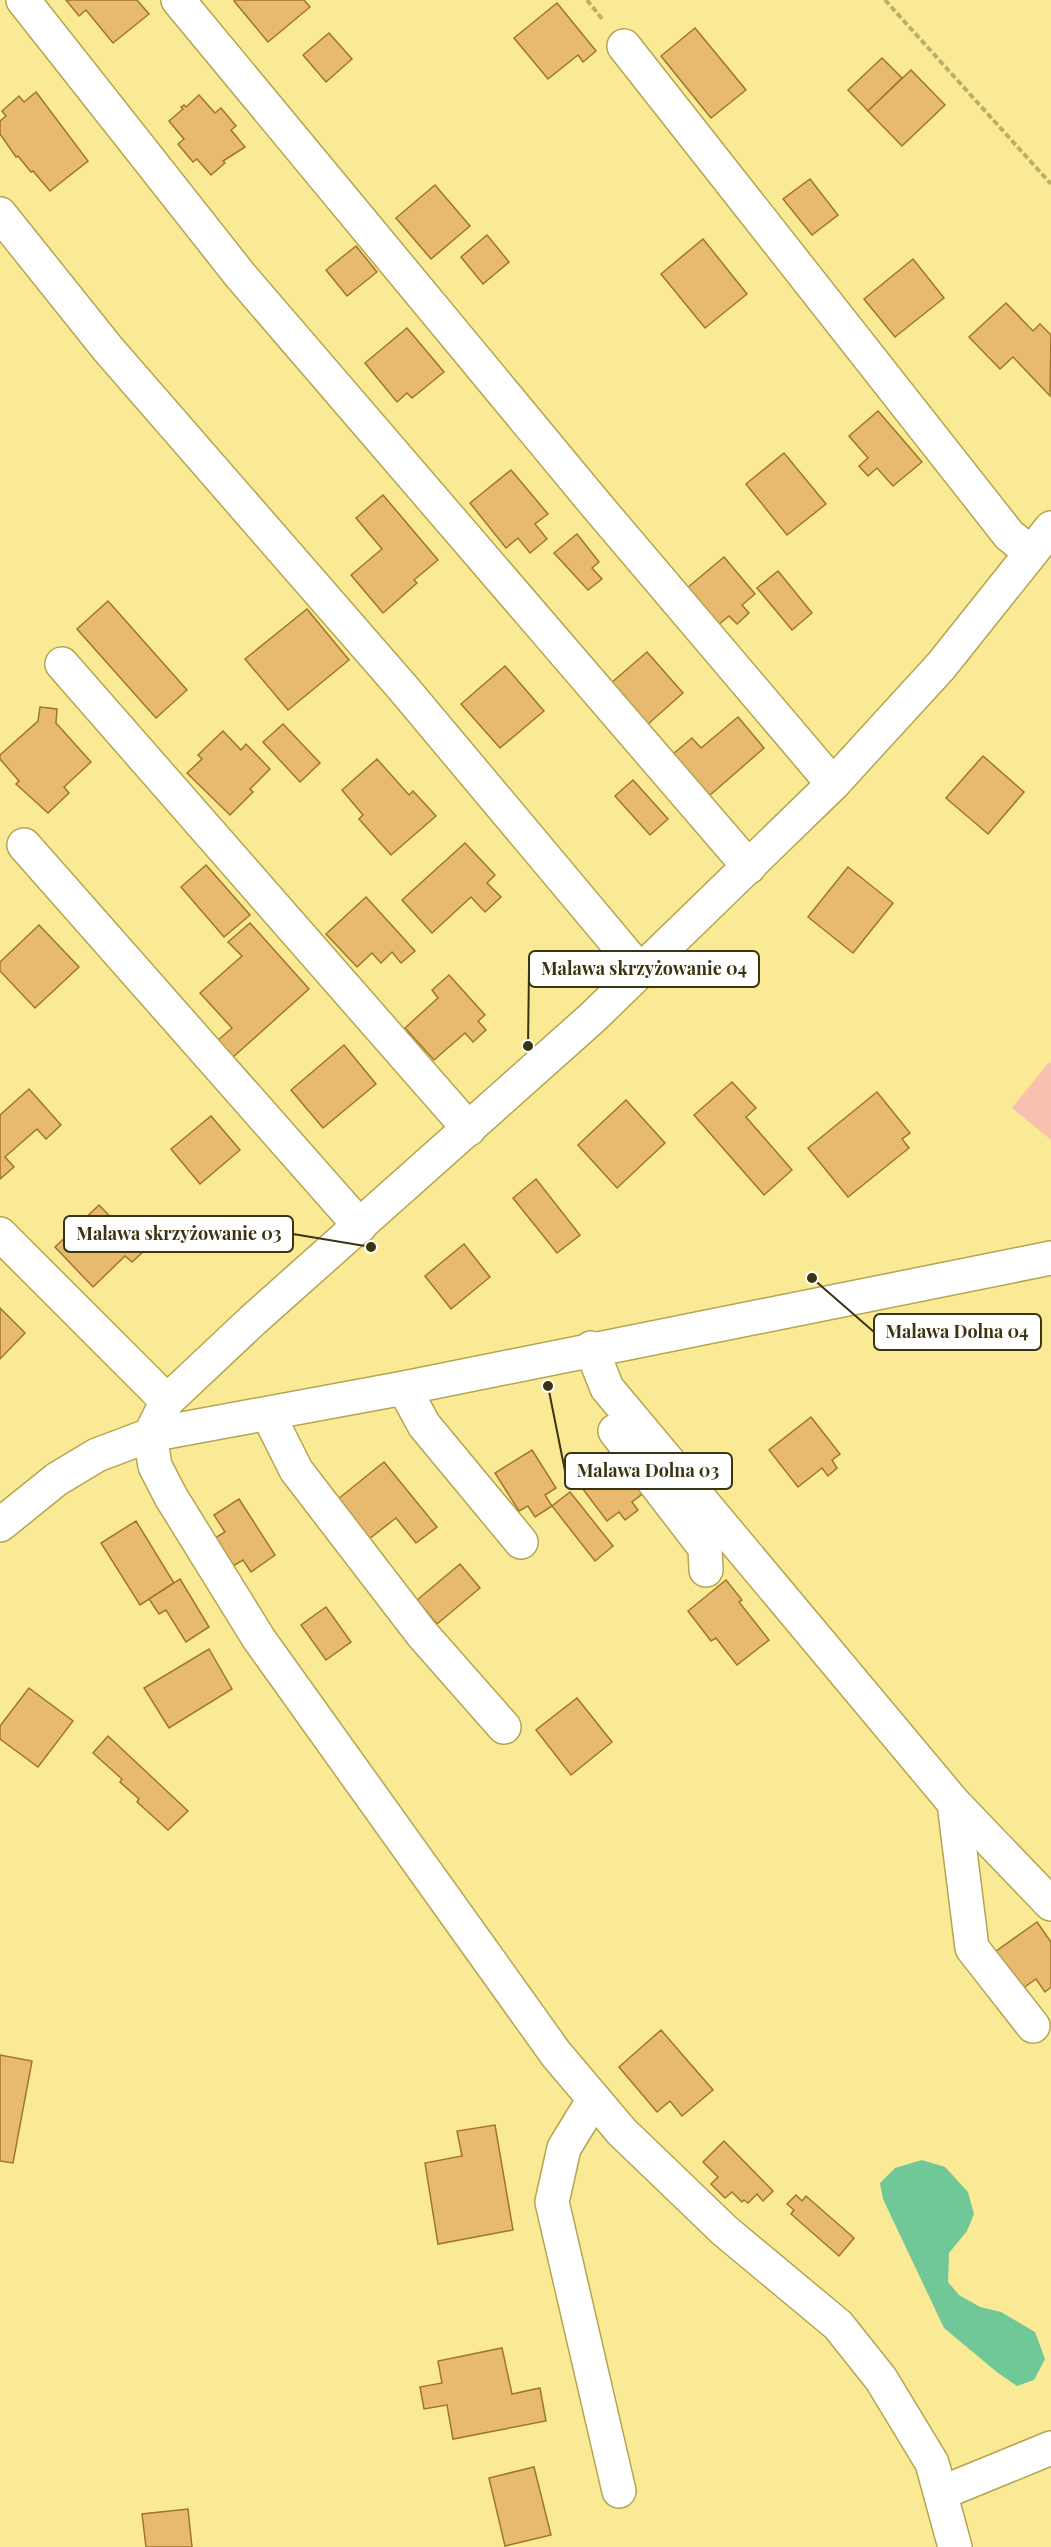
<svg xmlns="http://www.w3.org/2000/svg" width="1051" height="2547" font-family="'Playfair Display',serif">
<rect width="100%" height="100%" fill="#faea95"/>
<polygon fill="#f8c0ae" points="1049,1062 1051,1064 1051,1140 1012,1108"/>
<polygon fill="#70c798" points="922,2160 945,2167 968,2192 974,2214 967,2231 949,2253 948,2282 959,2295 980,2307 1001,2312 1035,2332 1045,2359 1034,2380 1017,2386 998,2373 944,2328 883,2199 880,2183 895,2168"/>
<g fill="#e8ba6f" stroke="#a17629" stroke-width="1.5">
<polygon points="66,0 137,0 149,14 113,43 86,10 79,16"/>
<polygon points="235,0 304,0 310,7 268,42 234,1"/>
<polygon points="557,3 596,51 583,62 578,55 548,79 514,38"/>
<polygon points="695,28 746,90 711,118 661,56"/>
<polygon points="329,33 352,59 326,82 303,55"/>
<polygon points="882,58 902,78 868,111 848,90"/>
<polygon points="911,70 945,105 902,146 868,111"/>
<polygon points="36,92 88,161 50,191 33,171 31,172 18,156 16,157 0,134 0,121 6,116 2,111 19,96 24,102"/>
<polygon points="199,95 215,113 221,108 236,126 231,130 245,147 223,161 225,163 211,175 197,159 193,162 178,144 184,139 169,121 183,109 181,107 184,105 186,107"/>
<polygon points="810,179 838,215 812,235 783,199"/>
<polygon points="435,185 470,226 431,259 396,218"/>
<polygon points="487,235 509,262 483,284 461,257"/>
<polygon points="703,239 747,294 705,328 661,274"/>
<polygon points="356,246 377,272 347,296 326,270"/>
<polygon points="913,259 944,298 895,337 864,299"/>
<polygon points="1006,303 1033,331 1040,324 1051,335 1050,396 1013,357 1000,369 969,337"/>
<polygon points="407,328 444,372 412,398 407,393 397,402 365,363"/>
<polygon points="878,411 922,462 893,486 877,468 868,476 859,466 868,458 849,436"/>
<polygon points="784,453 826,504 787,535 746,484"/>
<polygon points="511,470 548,514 535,524 547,539 530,553 518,538 506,548 470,503"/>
<polygon points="383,495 438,560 414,580 417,583 383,613 351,575 382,549 356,518"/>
<polygon points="577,534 599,562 592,568 602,579 588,590 554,553"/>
<polygon points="724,557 755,594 742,605 749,613 737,624 729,616 712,630 681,593"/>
<polygon points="778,571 812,613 792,630 757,588"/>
<polygon points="108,601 187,690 156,718 77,629"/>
<polygon points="307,609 349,660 288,710 245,659"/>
<polygon points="647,652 683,693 639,732 603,690"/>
<polygon points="505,666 544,711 500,748 461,704"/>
<polygon points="40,707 57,709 56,723 91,762 64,787 69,793 48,813 16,784 19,781 0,759 0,755 38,721"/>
<polygon points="738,717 764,748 709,796 673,754 692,738 701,748"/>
<polygon points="283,724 320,763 300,782 263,742"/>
<polygon points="223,731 241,750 246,744 270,769 250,789 253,792 230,815 187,773 202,759 198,755"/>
<polygon points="983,756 1024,792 988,834 946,798"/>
<polygon points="377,759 409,795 413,791 436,816 391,855 359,819 363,815 342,790"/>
<polygon points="633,780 668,819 650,835 615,796"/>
<polygon points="465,843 495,875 487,883 501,897 485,912 471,897 432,933 402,900"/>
<polygon points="206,865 250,915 224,937 181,887"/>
<polygon points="848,867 893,903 853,953 808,917"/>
<polygon points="366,897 415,951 401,963 392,952 381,963 372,953 357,967 326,934"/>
<polygon points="250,923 309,989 232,1058 217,1041 232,1028 200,993 242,956 228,942"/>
<polygon points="39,925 79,967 35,1008 0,971 0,962"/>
<polygon points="449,975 485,1015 478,1021 486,1030 473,1042 465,1033 434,1060 405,1028 438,998 432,990"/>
<polygon points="344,1045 376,1084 323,1128 291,1090"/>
<polygon points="732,1082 756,1108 746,1117 792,1170 764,1195 694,1115"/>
<polygon points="29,1089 61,1125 46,1139 37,1129 5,1157 14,1167 0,1179 0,1115"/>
<polygon points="877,1092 910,1133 902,1139 909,1148 848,1197 808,1148"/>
<polygon points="626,1100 665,1143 617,1188 578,1145"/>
<polygon points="211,1116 240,1150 200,1184 171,1149"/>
<polygon points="536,1179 580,1235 557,1253 513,1198"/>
<polygon points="99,1205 144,1251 132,1262 125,1256 93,1287 55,1247"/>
<polygon points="464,1244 490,1277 451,1309 425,1276"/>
<polygon points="0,1308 25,1333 0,1359"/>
<polygon points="811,1417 840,1454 832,1460 837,1468 828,1476 822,1468 798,1487 769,1450"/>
<polygon points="532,1450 556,1488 545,1495 552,1506 535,1517 528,1506 519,1511 495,1473"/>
<polygon points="622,1451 650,1488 632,1502 638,1510 625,1520 619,1512 607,1521 579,1484"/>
<polygon points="384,1462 437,1527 416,1543 396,1518 369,1539 338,1499"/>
<polygon points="570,1492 613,1546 595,1561 552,1506"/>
<polygon points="239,1499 275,1555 251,1572 243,1560 233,1566 215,1538 225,1532 214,1515"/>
<polygon points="136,1521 174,1583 140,1605 101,1543"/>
<polygon points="460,1564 480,1588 437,1624 417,1600"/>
<polygon points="180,1579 209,1627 186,1642 166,1610 159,1614 149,1599"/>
<polygon points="726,1580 742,1600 739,1602 769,1640 737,1665 716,1638 711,1641 688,1611"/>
<polygon points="326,1607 351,1642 326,1660 301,1625"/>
<polygon points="209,1649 232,1689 169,1728 144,1688"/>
<polygon points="29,1688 73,1721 38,1767 0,1739 0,1726"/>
<polygon points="577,1698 612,1742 571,1775 536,1730"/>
<polygon points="108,1736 188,1811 168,1830 137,1802 139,1799 120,1782 122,1779 93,1753"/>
<polygon points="1037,1922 1051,1942 1051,1987 1045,1992 1036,1979 1019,1991 992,1954"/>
<polygon points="661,2030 713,2090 682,2116 670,2101 657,2112 619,2067"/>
<polygon points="0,2055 32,2061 13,2163 0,2161"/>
<polygon points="495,2125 513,2230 438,2244 425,2163 462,2156 457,2131"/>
<polygon points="724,2141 773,2191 763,2201 757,2194 748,2203 744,2200 742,2202 732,2192 725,2198 711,2184 718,2177 703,2162"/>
<polygon points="796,2195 802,2201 806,2196 854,2238 839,2256 791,2214 794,2210 787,2204"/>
<polygon points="502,2348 512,2394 540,2388 546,2421 453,2439 447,2405 424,2409 420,2387 442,2383 438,2361"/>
<polygon points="534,2467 551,2535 505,2546 489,2478"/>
<polygon points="188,2509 192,2547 146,2547 142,2514"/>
</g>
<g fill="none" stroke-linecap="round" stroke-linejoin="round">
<defs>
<g id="minor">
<polyline points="23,0 240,275 749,867"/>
<polyline points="178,0 597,506 833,784"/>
<polyline points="624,46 1009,535 1030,552"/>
<polyline points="0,214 108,349 403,688 641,972"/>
<polyline points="62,664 469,1129"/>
<polyline points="24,845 360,1226"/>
<polyline points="0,1234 167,1401"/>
<polyline points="591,1348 607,1388 954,1803 972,1948 1033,2026"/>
<polyline points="404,1388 424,1425 521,1542"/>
<polyline points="268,1414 296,1470 422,1634 504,1727"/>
<polyline points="615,1431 705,1548 706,1570"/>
<polyline points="0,1525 57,1479 97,1455 150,1435 404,1388 1051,1258"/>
<polyline points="954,1803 1051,1904"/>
<polyline points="594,2099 564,2148 552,2202 619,2491"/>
<polyline points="941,2493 1051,2448"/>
<polyline points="955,2547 932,2463 881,2379 838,2325 725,2231 622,2132 556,2054 259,1639 171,1497 155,1466 150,1435 167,1401 253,1320 592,1018 833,784 941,666 1051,528"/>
</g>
</defs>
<use href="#minor" stroke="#b5a551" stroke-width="36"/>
<g stroke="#bcaf6a" stroke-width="4" stroke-dasharray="6 3" stroke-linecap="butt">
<polyline points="587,0 603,20"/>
<polyline points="885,0 1051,184"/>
</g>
<use href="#minor" stroke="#fff" stroke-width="33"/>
</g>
<path fill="none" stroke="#3b3410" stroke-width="2" d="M528 1046L529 969M371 1247L293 1234M812 1278L874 1332M548 1386L565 1471"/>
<g fill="#3b3410" stroke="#fff" stroke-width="2">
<circle cx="528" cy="1046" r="6"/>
<circle cx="371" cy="1247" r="6"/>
<circle cx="812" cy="1278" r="6"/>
<circle cx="548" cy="1386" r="6"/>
</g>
<g fill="#fff" stroke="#3b3410" stroke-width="2">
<rect x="529" y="951" width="230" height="36" rx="6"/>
<rect x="64" y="1216" width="229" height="36" rx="6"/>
<rect x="874" y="1314" width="167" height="36" rx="6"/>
<rect x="565" y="1453" width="167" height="36" rx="6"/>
</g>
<g font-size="18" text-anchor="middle" font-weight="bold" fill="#3b3410">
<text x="644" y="975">Malawa skrzyżowanie 04</text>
<text x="179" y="1240">Malawa skrzyżowanie 03</text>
<text x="957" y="1338">Malawa Dolna 04</text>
<text x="648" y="1477">Malawa Dolna 03</text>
</g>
</svg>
